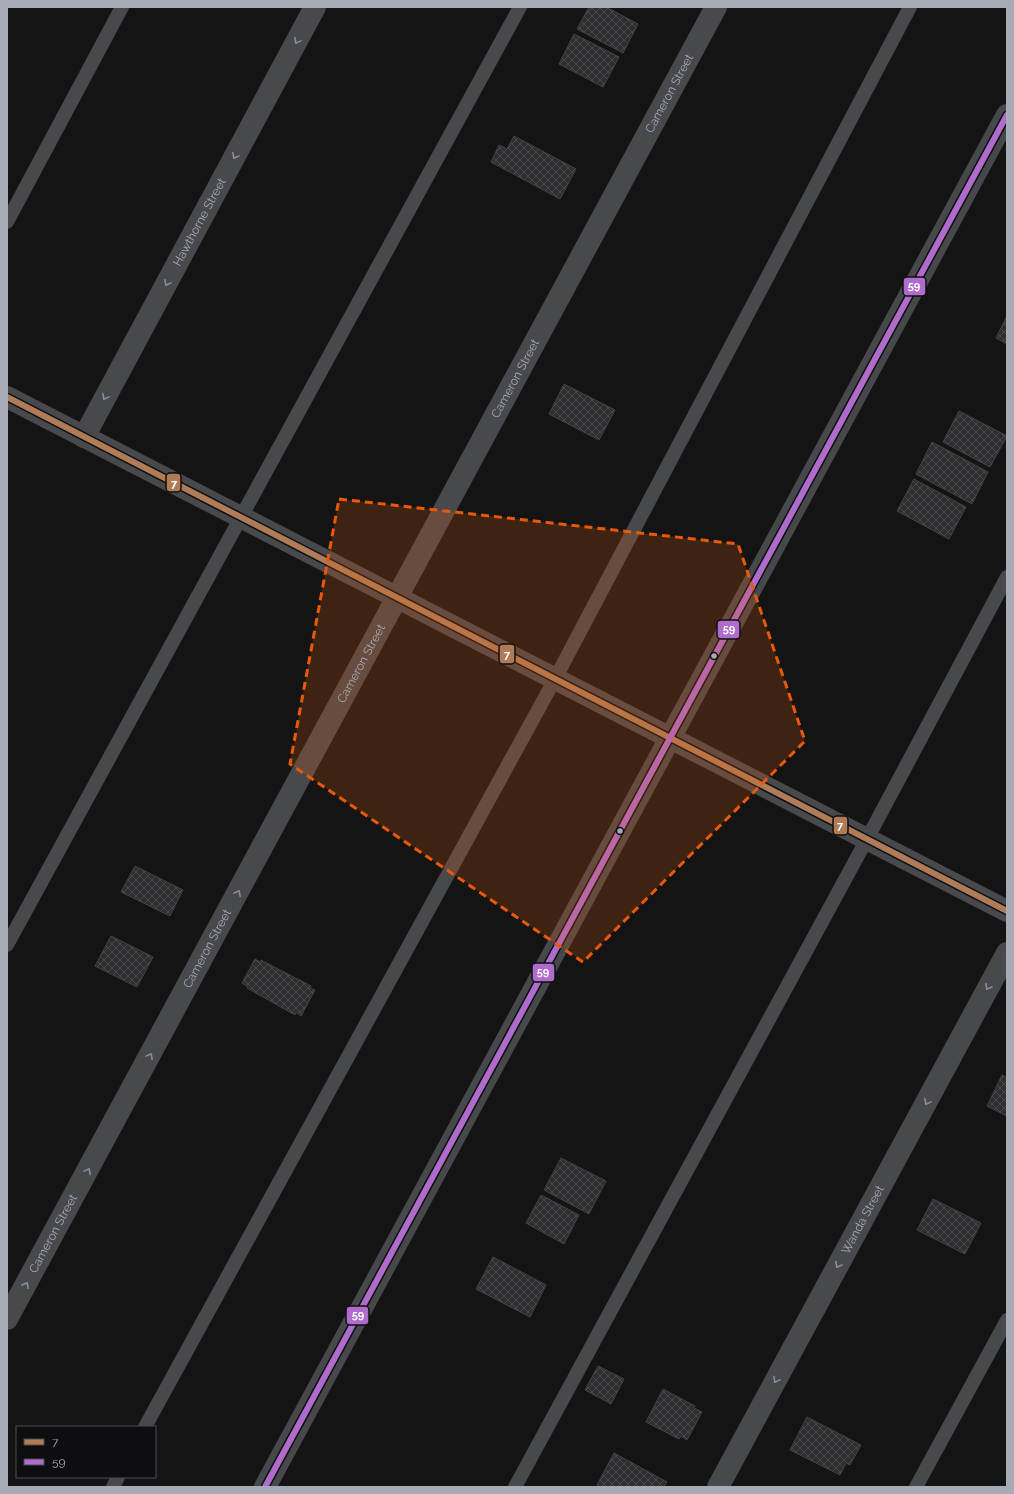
<svg xmlns="http://www.w3.org/2000/svg" width="1014" height="1494" font-family="Raleway,sans-serif">
<defs>
<pattern id="building-cross-hatch" width="8" height="8" patternUnits="userSpaceOnUse"><rect width="8" height="8" fill="#2e2e30"/><path d="M0 0l8 8M0 8l8-8" fill="none" stroke="#494a4c"/></pattern>
</defs>
<rect width="100%" height="100%" fill="#141414"/>
<g fill="url(#building-cross-hatch)" stroke="#434447">
<polygon points="589,7 606,7 638,24 623,53 577,29"/>
<polygon points="574,34 619,57 603,87 559,64"/>
<polygon points="514,136 576,169 560,199 491,162 499,145 507,149"/>
<polygon points="1007,316 1007,344 996,338"/>
<polygon points="564,384 615,410 599,440 549,414"/>
<polygon points="959,411 1007,436 990,467 943,442"/>
<polygon points="932,442 988,472 972,504 916,474"/>
<polygon points="914,479 966,507 949,539 897,511"/>
<polygon points="135,866 183,890 170,916 121,892"/>
<polygon points="111,936 153,957 137,987 95,966"/>
<polygon points="255,959 260,962 261,960 311,986 310,988 315,990 301,1016 296,1012 295,1015 247,988 248,987 242,983"/>
<polygon points="1002,1075 1007,1078 1007,1116 987,1106"/>
<polygon points="561,1158 606,1181 589,1214 544,1190"/>
<polygon points="541,1195 579,1215 564,1244 526,1223"/>
<polygon points="933,1199 981,1223 965,1254 917,1230"/>
<polygon points="493,1257 546,1285 530,1317 476,1289"/>
<polygon points="598,1366 624,1379 611,1404 585,1390"/>
<polygon points="663,1389 695,1406 694,1408 702,1412 687,1440 681,1436 679,1439 646,1422"/>
<polygon points="807,1417 861,1445 850,1465 846,1463 840,1475 790,1450"/>
<polygon points="614,1453 667,1482 664,1487 601,1487 597,1485"/>
</g>
<g fill="none" stroke-linecap="round" stroke-linejoin="round">
<g stroke="#48494d" stroke-width="14">
<polyline points="7,222 122,7"/>
<polyline points="7,945 520,7"/>
<polyline points="145,1427 555,679 910,7"/>
<polyline points="113,1487 118,1477"/>
<polyline points="515,1487 867,839 1007,577"/>
<polyline points="916,1487 1007,1320"/>
</g>
<g stroke="#48494d" stroke-width="22">
<polyline points="7,397 1007,911"/>
<path id="s1" d="M84,437L315,7"/>
<path id="s2" d="M7,1319L716,7"/>
<path id="s3" d="M718,1487L1007,953"/>
</g>
<polyline stroke="#47484b" stroke-width="22" points="265,1487 1007,115"/>
<defs>
<polyline id="bus-1" points="7,397 1007,911"/>
<polyline id="bus-2" points="265,1487 1007,115"/>
</defs>
<use href="#bus-1" stroke="#0e0e10" stroke-width="9"/>
<use href="#bus-2" stroke="#0e0e10" stroke-width="9"/>
<use href="#bus-1" stroke="#b07c57" stroke-width="6"/>
<use href="#bus-2" stroke="#b06ccc" stroke-width="6"/>
</g>
<defs><path id="oneway-chevron" d="M-2-3.5L2.5 0L-2 3.5" fill="none" stroke-width="1.6" stroke-linecap="round" stroke-linejoin="round"/></defs>
<g stroke="#8a8e95">
<use href="#oneway-chevron" transform="translate(297 41) rotate(118)"/>
<use href="#oneway-chevron" transform="translate(235 156) rotate(118)"/>
<use href="#oneway-chevron" transform="translate(167 283) rotate(118)"/>
<use href="#oneway-chevron" transform="translate(105 397) rotate(118)"/>
<use href="#oneway-chevron" transform="translate(238 893) rotate(-62)"/>
<use href="#oneway-chevron" transform="translate(988 987) rotate(118)"/>
<use href="#oneway-chevron" transform="translate(150 1056) rotate(-62)"/>
<use href="#oneway-chevron" transform="translate(927 1102) rotate(118)"/>
<use href="#oneway-chevron" transform="translate(88 1171) rotate(-62)"/>
<use href="#oneway-chevron" transform="translate(838 1265) rotate(118)"/>
<use href="#oneway-chevron" transform="translate(26 1285) rotate(-61)"/>
<use href="#oneway-chevron" transform="translate(776 1380) rotate(118)"/>
</g>
<path fill="#e8590c" fill-opacity="0.2" stroke="#e8590c" stroke-width="3" stroke-dasharray="8 5" stroke-linejoin="round" d="M339,499L738,544L805,741L583,962L290,764Z"/>
<g fill="#a6abb4" stroke="#0e0e10" stroke-width="1.5">
<circle cx="714" cy="656" r="3.5"/>
<circle cx="620" cy="831" r="3.5"/>
</g>
<g text-anchor="middle" stroke-width="3" stroke-linejoin="round" paint-order="stroke">
<g font-size="12" fill="#a6abb4" stroke="#0e0e10">
<text dy="4" stroke="none"><textPath href="#s2" startOffset="1393">Cameron Street</textPath></text>
<text dy="4" stroke="none"><textPath href="#s1" startOffset="244">Hawthorne Street</textPath></text>
<text dy="4" stroke="none"><textPath href="#s2" startOffset="1069">Cameron Street</textPath></text>
<text dy="4" stroke="none"><textPath href="#s2" startOffset="745">Cameron Street</textPath></text>
<text dy="4" stroke="none"><textPath href="#s2" startOffset="421">Cameron Street</textPath></text>
<text dy="4" stroke="none"><textPath href="#s3" startOffset="304">Wanda Street</textPath></text>
<text dy="4" stroke="none"><textPath href="#s2" startOffset="97">Cameron Street</textPath></text>
</g>
</g>
<g stroke="#0e0e10" stroke-width="1.5">
<rect x="903" y="277" width="23" height="19" rx="4" fill="#b06ccc"/>
<rect x="166" y="473" width="15" height="19" rx="4" fill="#b07c57"/>
<rect x="717" y="620" width="23" height="19" rx="4" fill="#b06ccc"/>
<rect x="499" y="644" width="16" height="20" rx="4" fill="#b07c57"/>
<rect x="833" y="816" width="15" height="19" rx="4" fill="#b07c57"/>
<rect x="532" y="963" width="23" height="19" rx="4" fill="#b06ccc"/>
<rect x="346" y="1306" width="23" height="19" rx="4" fill="#b06ccc"/>
</g>
<g font-size="11" text-anchor="middle" font-weight="bold" fill="#fff">
<text x="914" y="290">59</text>
<text x="174" y="487">7</text>
<text x="729" y="633">59</text>
<text x="507" y="658">7</text>
<text x="840" y="829">7</text>
<text x="543" y="976">59</text>
<text x="358" y="1319">59</text>
</g>
<rect width="1014" height="1494" fill="none" stroke="#a6abb4" stroke-width="16"/>
<rect x="16" y="1426" width="140" height="52" fill="#0e0e10" stroke="#4b4d52"/>
<rect x="24" y="1439" width="20" height="6" fill="#b07c57" stroke="#4b4d52"/>
<text x="52" y="1446" font-size="12" fill="#a6abb4">7</text>
<rect x="24" y="1459" width="20" height="6" fill="#b06ccc" stroke="#4b4d52"/>
<text x="52" y="1466" font-size="12" fill="#a6abb4">59</text>
</svg>
